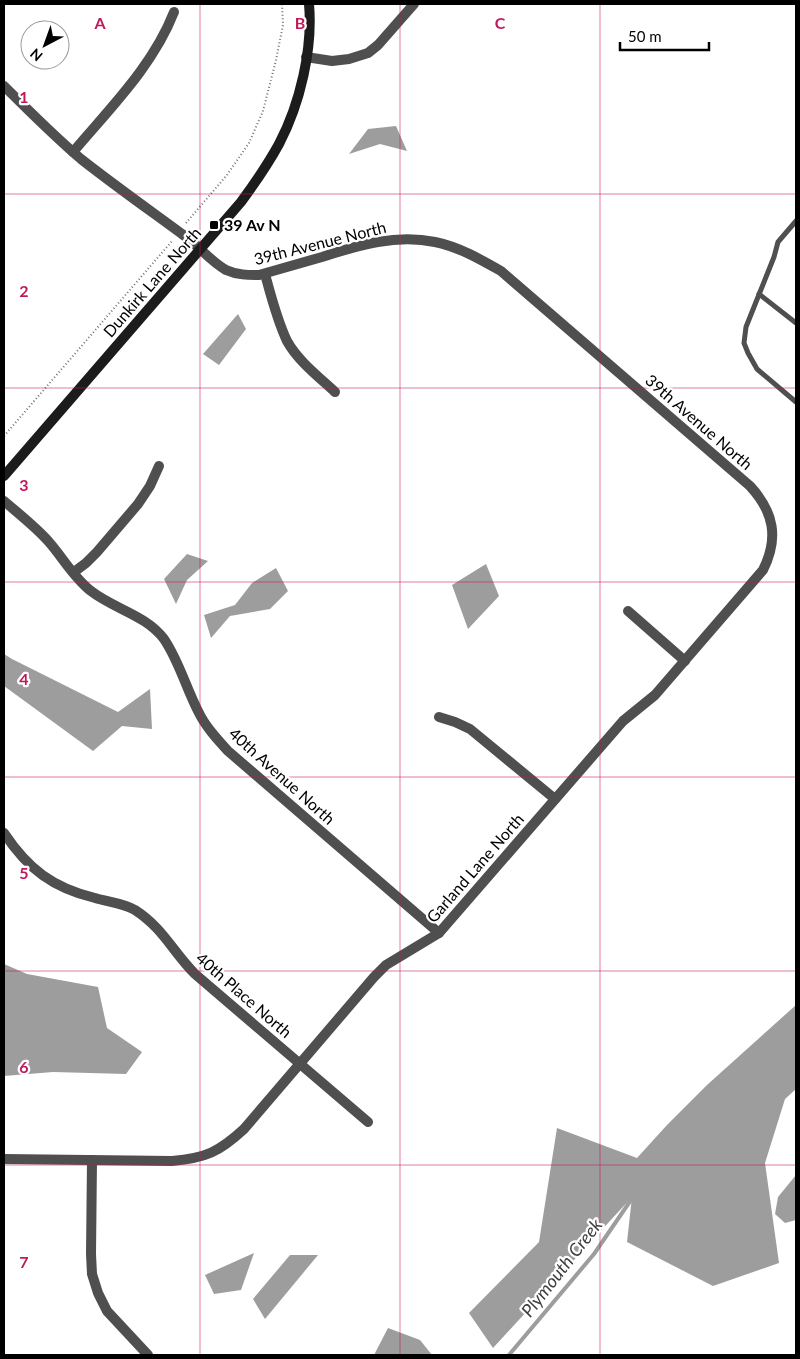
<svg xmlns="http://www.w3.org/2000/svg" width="800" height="1359" font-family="Lato,sans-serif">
<rect width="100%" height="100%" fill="#fff"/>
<g fill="#9d9d9d">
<polygon points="396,126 407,151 380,144 349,154 368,129"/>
<polygon points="238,314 246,329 219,365 203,354"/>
<polygon points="187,554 208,561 187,580 176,604 164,579"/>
<polygon points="486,564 499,596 468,629 452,585"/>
<polygon points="276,568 288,591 270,609 230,616 211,638 204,615 235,605 252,583"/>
<polygon points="4,654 12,659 118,712 150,689 152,729 122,726 93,751 4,686"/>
<polygon points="4,964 27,974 98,987 107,1028 142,1052 126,1074 53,1072 4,1076"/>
<polygon points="796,1005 796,1089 785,1099 765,1163 779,1263 713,1286 627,1242 632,1197 493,1348 469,1313 539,1242 557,1128 637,1158 667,1125 707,1085"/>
<polygon points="796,1175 796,1220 785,1223 775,1214 778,1197"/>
<polygon points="254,1253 241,1290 214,1294 205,1275"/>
<polygon points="290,1255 318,1255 265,1319 253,1299"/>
<polygon points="388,1328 420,1340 432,1355 374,1355"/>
</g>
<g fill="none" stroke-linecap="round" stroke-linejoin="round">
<polyline stroke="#9d9d9d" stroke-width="4" points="509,1355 594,1254 635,1194"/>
<g stroke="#717171" stroke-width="2" stroke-dasharray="1 2.5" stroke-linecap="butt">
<polyline points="186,223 227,175 249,143 263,111 276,60 283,25 282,4"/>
<polyline points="4,436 172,241"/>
</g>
<g stroke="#4f4f4f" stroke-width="5">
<polyline points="796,221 778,242 774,257 746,327 744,343 748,353 757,369 796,402"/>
<polyline points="759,294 796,323"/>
</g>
<g stroke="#4f4f4f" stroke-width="10">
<polyline points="306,57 332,61 349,59 368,53 378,45 414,4"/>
<path d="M4,86C29,111 54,136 81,159C114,185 148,209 182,234C197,244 211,262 226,270C237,275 248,275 259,275C280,269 301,263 322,257C359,245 396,234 435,242C459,247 480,259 501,271L750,486C774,512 779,538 763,570L655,695L623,721L439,933L386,965L374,977L244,1129C219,1152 206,1158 172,1161L4,1159"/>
<path d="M73,152C110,108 153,66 174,12"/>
<path d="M265,274C271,296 277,320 287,341C298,361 319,377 335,392"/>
<path d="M4,501C19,514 36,527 49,542C63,558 74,578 91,591C114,609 146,615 164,639C179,661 186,688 198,711C205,726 217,739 228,751L439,933"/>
<polyline points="74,572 86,563 97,552 138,504 150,486 159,466"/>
<polyline points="628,611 685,661"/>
<polyline points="439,717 455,722 470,729 555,799"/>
<path d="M4,833C28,869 53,888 95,898C108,902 123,903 135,910C163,928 173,952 195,974L368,1122"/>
<polyline points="92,1160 91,1254 92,1274 98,1293 107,1311 148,1355"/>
</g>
<path stroke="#1c1c1c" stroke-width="10" d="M4,476L241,202C255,183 268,164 279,144C300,104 313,49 309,4"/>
</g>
<path fill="none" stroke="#c2185b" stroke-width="1" stroke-opacity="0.55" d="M200,4V1355M400,4V1355M600,4V1355M4,194H796M4,388H796M4,582H796M4,777H796M4,971H796M4,1165H796"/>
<rect fill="#000" stroke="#fff" stroke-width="2" x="209" y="220" width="10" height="10" rx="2.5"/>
<g text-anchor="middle" stroke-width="4.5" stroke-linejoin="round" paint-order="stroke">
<g font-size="16" font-weight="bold" fill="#000" stroke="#fff" text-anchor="start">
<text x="224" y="231">39 Av N</text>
</g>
<g font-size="16" fill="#000" stroke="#fff">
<text transform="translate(320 243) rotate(-14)" y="6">39th Avenue North</text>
<text transform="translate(152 282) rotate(-49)" y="6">Dunkirk Lane North</text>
<text transform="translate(699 422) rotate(41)" y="6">39th Avenue North</text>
<text transform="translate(282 776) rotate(42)" y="6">40th Avenue North</text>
<text transform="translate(475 868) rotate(-49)" y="6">Garland Lane North</text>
<text transform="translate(244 995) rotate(41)" y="6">40th Place North</text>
</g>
<g font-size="18" font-style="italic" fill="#3e3e3e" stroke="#fff">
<text transform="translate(562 1268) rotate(-52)" y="6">Plymouth Creek</text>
</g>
</g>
<g font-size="16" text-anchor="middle" font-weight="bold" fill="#c2185b" stroke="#fff" stroke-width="4.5" stroke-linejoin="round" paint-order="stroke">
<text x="100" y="29">A</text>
<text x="300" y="29">B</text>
<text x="500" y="29">C</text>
<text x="24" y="103">1</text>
<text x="24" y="297">2</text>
<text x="24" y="491">3</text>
<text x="24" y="685">4</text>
<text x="24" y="879">5</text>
<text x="24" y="1073">6</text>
<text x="24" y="1268">7</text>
</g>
<rect width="800" height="1359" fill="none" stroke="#000000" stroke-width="10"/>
<g transform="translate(45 45) rotate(221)"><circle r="24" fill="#ffffff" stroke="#999999"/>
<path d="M0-4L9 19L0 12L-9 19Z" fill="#000000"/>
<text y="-8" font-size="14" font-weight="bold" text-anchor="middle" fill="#000000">N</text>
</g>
<path d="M620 42v8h89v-8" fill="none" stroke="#000000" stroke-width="2.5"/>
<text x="628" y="42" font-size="15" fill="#000000" stroke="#ffffff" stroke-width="4" paint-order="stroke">50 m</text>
</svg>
